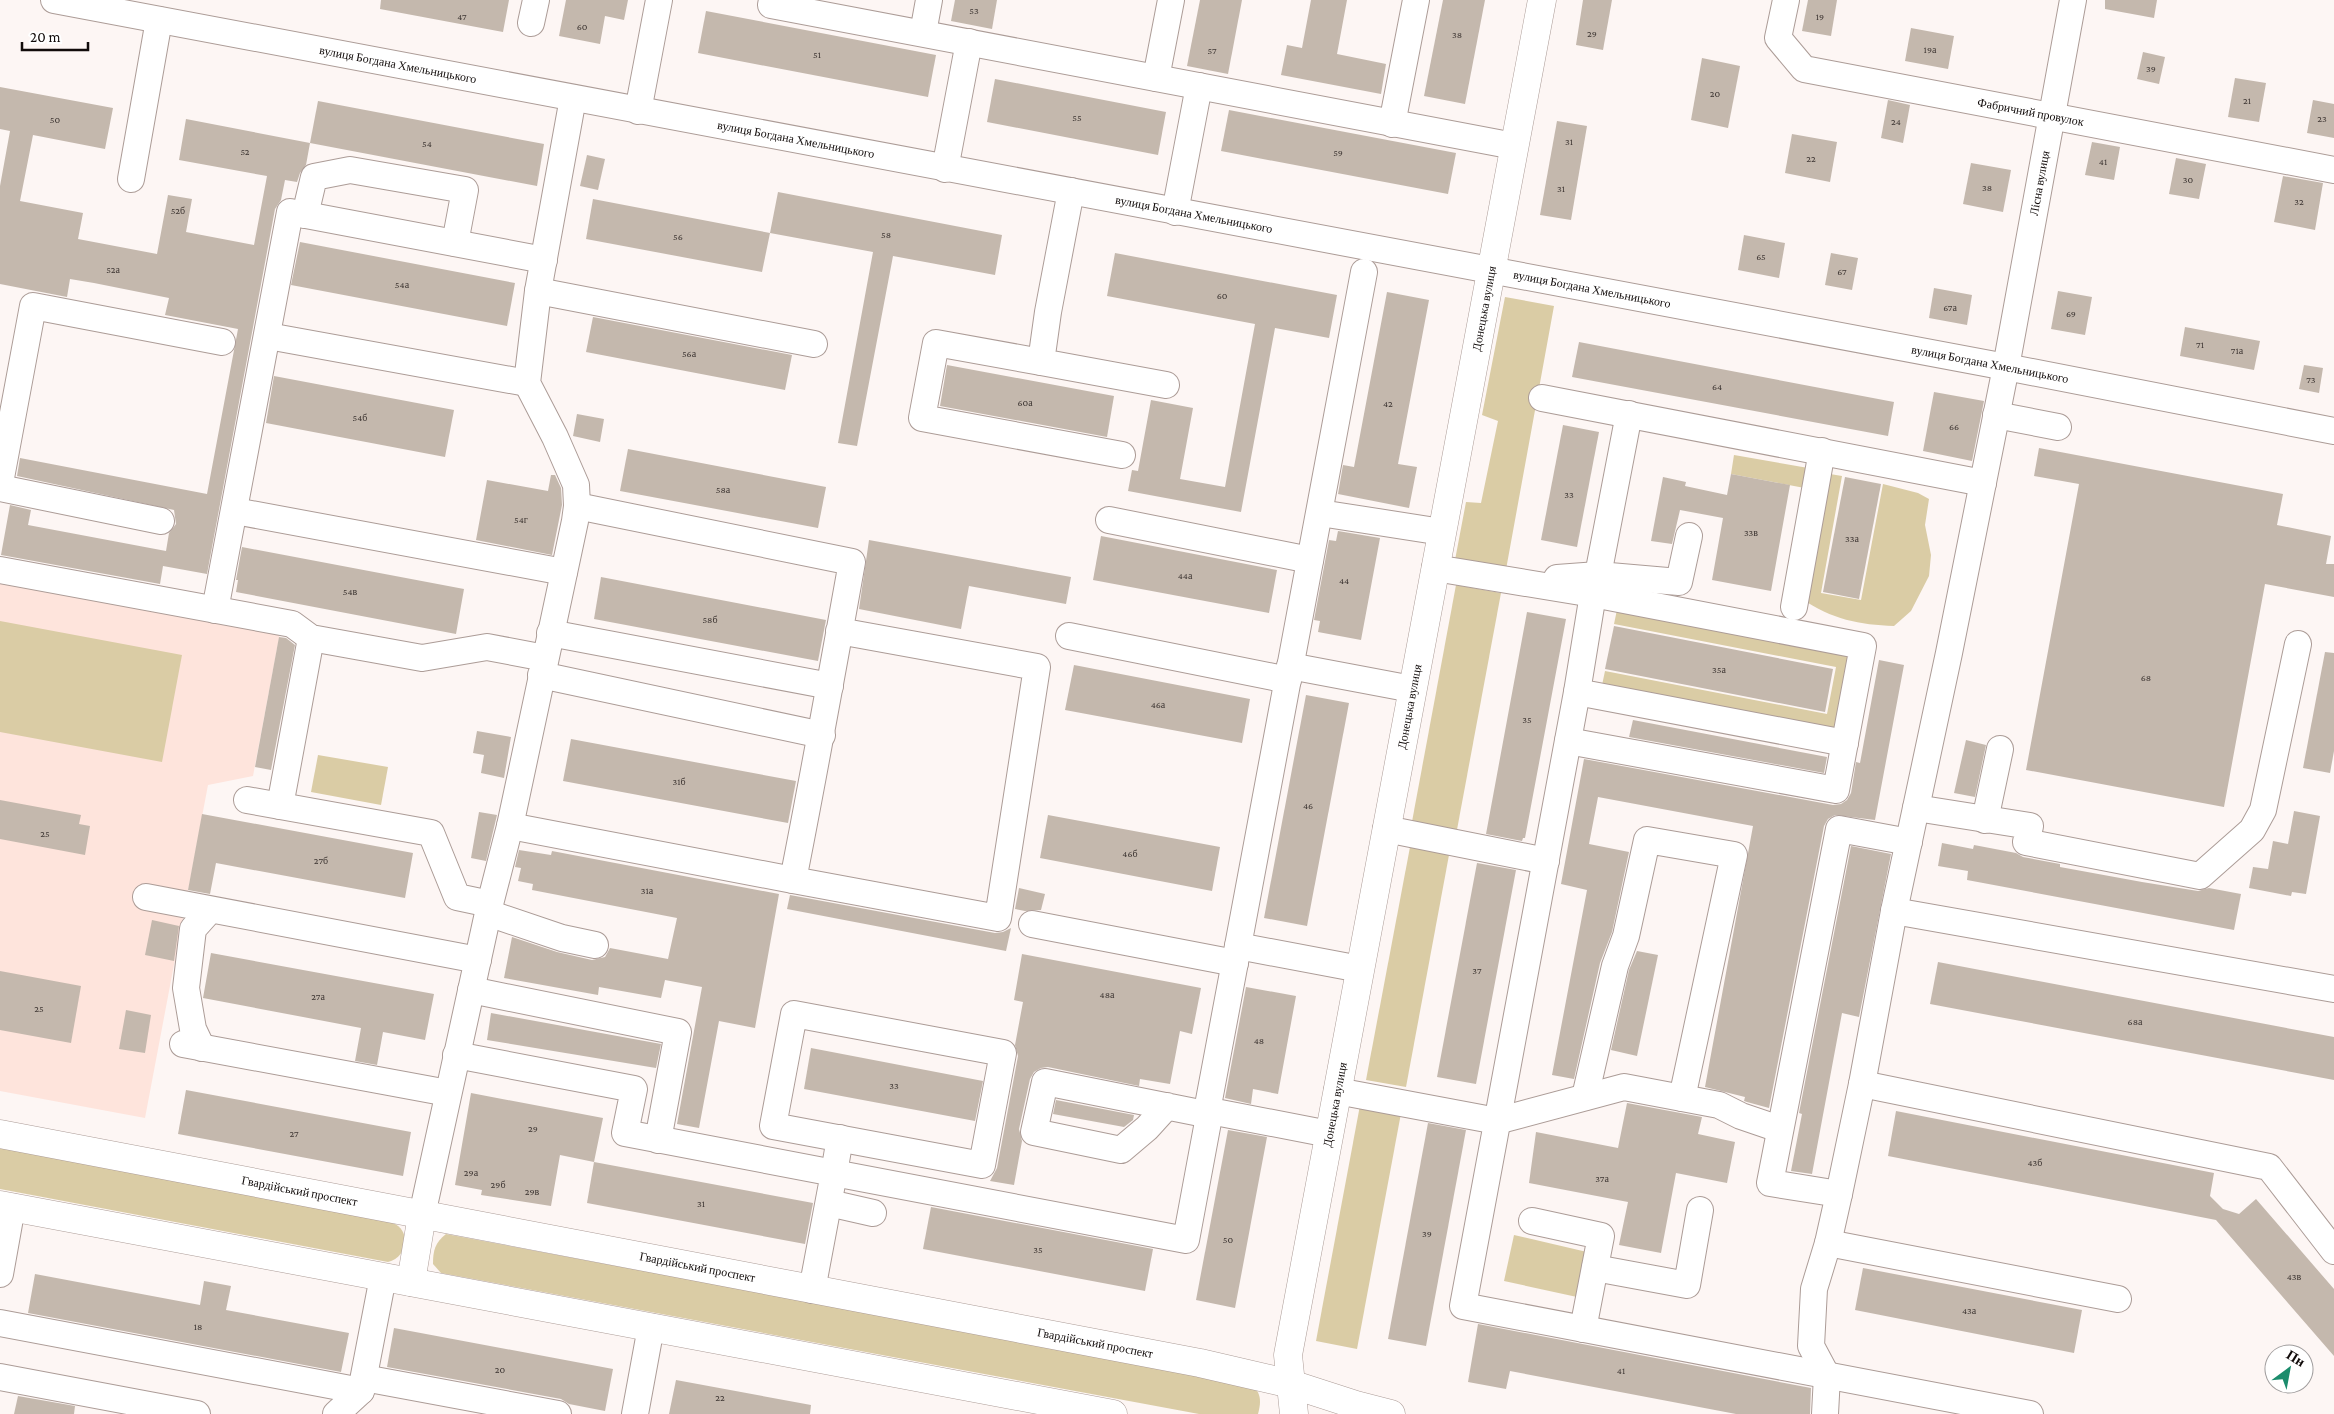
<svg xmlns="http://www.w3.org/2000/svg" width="2334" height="1414" font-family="'Crimson Pro',serif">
<rect width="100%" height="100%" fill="#fdf6f4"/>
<polygon fill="#fee4dc" points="0,581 280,633 253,776 208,785 145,1118 0,1091"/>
<g fill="#dacca5">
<polygon points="1505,297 1554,306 1505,575 1455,560 1466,502 1481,503 1498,421 1482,415"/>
<polygon points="1734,455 1814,469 1810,489 1731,474"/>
<path d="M1824,473L1842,476L1821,593L1861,600L1883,484L1918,493L1929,499L1925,525L1931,555L1929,576L1911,611L1894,626C1860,625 1831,619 1802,599Z"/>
<polygon points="1456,585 1501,593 1456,835 1411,827"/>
<polygon points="1618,605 1856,651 1835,729 1601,690 1605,671 1827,714 1836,667 1614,624"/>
<polygon points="0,621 182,655 162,762 0,732"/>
<polygon points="318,755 388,767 381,805 311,792"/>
<polygon points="1410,847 1449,855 1406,1087 1366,1080"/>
<polygon points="1361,1100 1402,1108 1357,1349 1316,1341"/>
<path d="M0,1148L393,1223C412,1231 407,1258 388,1262L0,1189Z"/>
<path d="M446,1234L1251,1385C1262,1392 1261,1403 1258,1414H1199L441,1273L433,1264C433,1250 435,1243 446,1234Z"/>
<polygon points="1514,1235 1587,1252 1577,1297 1504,1281"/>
</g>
<g fill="#c4b8ad">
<polygon points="381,0 509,0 503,32 380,9"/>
<polygon points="566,0 628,0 624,20 605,16 600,44 559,36"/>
<polygon points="955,0 997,0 992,29 951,21"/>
<polygon points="1200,0 1242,0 1228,74 1187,66"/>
<polygon points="1311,0 1347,0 1337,54 1386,64 1381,94 1281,75 1287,45 1302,48"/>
<polygon points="1443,0 1485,0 1465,104 1424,96"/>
<polygon points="1583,0 1612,0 1603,50 1576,45"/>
<polygon points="1808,0 1837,0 1831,36 1802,31"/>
<polygon points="2105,0 2157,0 2154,18 2105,9"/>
<polygon points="706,11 936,55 928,97 698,53"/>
<polygon points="1911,28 1954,36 1948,69 1905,61"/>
<polygon points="2143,52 2165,57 2159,84 2137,79"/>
<polygon points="1702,58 1740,66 1728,128 1691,120"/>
<polygon points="2235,78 2266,83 2259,122 2228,117"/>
<polygon points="995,79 1166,112 1158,155 987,122"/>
<polygon points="0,87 113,108 105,149 33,135 20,201 83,213 78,239 157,254 168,195 192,199 186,232 254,245 267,176 179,160 186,119 310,143 306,165 300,173 297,182 285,180 281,200 275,209 207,574 163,566 160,584 1,555 10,505 31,510 28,525 166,551 169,533 176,524 174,510 17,476 20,458 207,494 238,329 165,315 169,298 94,283 70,279 67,297 0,284 0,186 10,131 0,129"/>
<polygon points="1888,100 1910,105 1903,143 1881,138"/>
<polygon points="2313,100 2334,104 2334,138 2307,133"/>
<polygon points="318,101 544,144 537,186 310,143"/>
<polygon points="1229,110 1456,153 1448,194 1221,151"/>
<polygon points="1557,121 1587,126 1571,220 1540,215"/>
<polygon points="1792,134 1837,142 1830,182 1785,173"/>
<polygon points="2092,142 2120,147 2114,180 2085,175"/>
<polygon points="587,155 605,159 598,190 580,186"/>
<polygon points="2176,158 2206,164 2199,199 2169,194"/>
<polygon points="1971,163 2011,170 2003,212 1963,204"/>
<polygon points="2283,176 2323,183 2315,230 2274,222"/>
<polygon points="778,192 1002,235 995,275 893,256 857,446 838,443 873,252 770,233"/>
<polygon points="593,199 770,233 762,272 586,239"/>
<polygon points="1744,235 1785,243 1779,278 1738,270"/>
<polygon points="300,242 515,283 507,326 291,285"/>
<polygon points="1115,253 1337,295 1329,338 1275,328 1241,512 1128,491 1132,470 1138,471 1151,400 1193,408 1180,479 1225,487 1255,324 1107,296"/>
<polygon points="1831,253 1858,258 1852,290 1825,285"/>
<polygon points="1934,288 1972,295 1967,325 1929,318"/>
<polygon points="2058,291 2092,297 2085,335 2051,329"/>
<polygon points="1387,292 1429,300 1398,464 1417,467 1409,508 1338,494 1343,465 1354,467"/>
<polygon points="593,317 792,355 785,390 586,352"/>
<polygon points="2185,327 2260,341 2254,370 2180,356"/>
<polygon points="1579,342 1894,402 1888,436 1572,377"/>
<polygon points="947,365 1114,396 1107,437 940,406"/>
<polygon points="2304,365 2323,368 2319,393 2299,389"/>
<polygon points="274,376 454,410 445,457 266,423"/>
<polygon points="1934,392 1984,401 1972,461 1923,451"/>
<polygon points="577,414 604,419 600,442 573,436"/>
<polygon points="1563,425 1599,432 1577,547 1541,540"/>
<polygon points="2039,448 2283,494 2277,525 2331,536 2326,564 2334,564 2334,597 2265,584 2224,807 2026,770 2079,484 2034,476"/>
<polygon points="628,449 826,487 818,528 620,491"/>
<polygon points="1731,474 1790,485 1771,591 1712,580 1723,518 1680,510 1672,544 1651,541 1663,477 1686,482 1685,486 1727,495"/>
<polygon points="551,475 555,475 561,488 562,505 552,555 476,540 487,480 548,491"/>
<polygon points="1845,477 1881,484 1859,599 1823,592"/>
<polygon points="1338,531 1380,538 1361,640 1318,632 1320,621 1314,620 1329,540 1336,541"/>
<polygon points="1101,536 1277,570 1269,613 1093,580"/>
<polygon points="869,540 1071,577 1066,604 969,586 961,629 859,609"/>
<polygon points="242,547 464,589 456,634 236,592 238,580 236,580"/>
<polygon points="601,577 826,620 818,661 594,619"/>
<polygon points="1527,612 1566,619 1525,838 1523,838 1522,841 1486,834"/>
<polygon points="1614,626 1833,669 1825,712 1605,669"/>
<polygon points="279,637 286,638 295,645 271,770 255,767"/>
<polygon points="2325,652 2334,653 2334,751 2330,773 2303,768"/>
<polygon points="1879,660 1904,665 1875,820 1835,815 1828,819 1824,826 1769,1108 1747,1102 1744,1101 1745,1097 1705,1087 1753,826 1598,797 1589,844 1629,852 1612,932 1600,963 1574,1079 1552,1075 1587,890 1561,884 1584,759 1833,805 1841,804 1847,800 1851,793 1856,762 1860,763"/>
<polygon points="1074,665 1250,699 1242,743 1065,710"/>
<polygon points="1306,695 1349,703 1307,926 1264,918"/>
<polygon points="1633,720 1827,757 1824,773 1629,737"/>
<polygon points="477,731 511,737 504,778 481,773 484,755 473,753"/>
<polygon points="571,739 796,781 788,823 563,781"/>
<polygon points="1966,740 1986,745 1975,797 1954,793"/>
<polygon points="0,800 81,815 79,824 90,826 85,855 0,839"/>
<polygon points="2294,811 2320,816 2306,894 2292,892 2291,896 2249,888 2253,867 2268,869 2273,841 2288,844"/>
<polygon points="479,812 497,815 486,861 471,858"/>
<polygon points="202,814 413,853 405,898 216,863 210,894 188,890"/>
<polygon points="1048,815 1220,847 1212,891 1040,858"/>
<polygon points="1942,843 1973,849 1974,845 2016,853 2023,857 2060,864 2060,867 2142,882 2198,891 2209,888 2241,894 2234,930 1967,880 1968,871 1938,866"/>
<polygon points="1851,846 1891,854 1859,1017 1842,1013 1812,1174 1791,1171 1802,1114 1799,1113"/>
<polygon points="519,850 551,855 552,851 779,894 755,1028 719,1021 699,1128 677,1124 702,987 665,980 661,998 599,987 598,995 504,978 512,937 557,952 592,960 605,957 610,948 668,959 677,918 532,890 533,884 518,881 521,868 515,867"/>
<polygon points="1477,863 1516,870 1476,1084 1437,1077"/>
<polygon points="1019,888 1045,894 1041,910 1025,911 1015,909"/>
<polygon points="790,895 995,933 1003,932 1011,928 1006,951 787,909"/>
<polygon points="152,920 179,926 174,961 145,955"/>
<polygon points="1637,951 1658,955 1637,1056 1611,1050 1629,970"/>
<polygon points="211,953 434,994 425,1040 383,1032 377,1065 355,1061 361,1028 203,998"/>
<polygon points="1022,954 1201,988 1192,1034 1180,1031 1170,1084 1140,1079 1139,1086 1048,1067 1041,1068 1034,1072 1030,1079 1019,1129 1022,1141 1014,1185 990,1181 997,1168 1018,1056 1015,1045 1023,1002 1014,1000"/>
<polygon points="1938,962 2334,1037 2334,1080 1930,1004"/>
<polygon points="0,971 81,986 71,1043 0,1030"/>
<polygon points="1246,987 1296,996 1278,1094 1253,1089 1251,1104 1225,1098"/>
<polygon points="126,1010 151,1015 145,1053 119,1049"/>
<polygon points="491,1013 661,1044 656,1068 487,1040"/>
<polygon points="811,1048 983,1081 975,1121 804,1089"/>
<polygon points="186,1090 411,1132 403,1176 178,1134"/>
<polygon points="471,1093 603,1118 594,1162 560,1155 551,1206 481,1195 482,1190 455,1185"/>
<polygon points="1056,1100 1134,1115 1133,1120 1124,1127 1053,1114"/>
<polygon points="1627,1103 1702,1117 1698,1134 1735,1142 1727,1183 1676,1173 1661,1253 1619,1245 1628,1202 1529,1183 1536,1132 1618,1148"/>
<polygon points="1896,1111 2214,1173 2210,1196 2223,1209 2239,1214 2256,1199 2334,1289 2334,1356 2216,1220 1888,1156"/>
<polygon points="1428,1123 1466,1130 1426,1346 1388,1339"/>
<polygon points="1228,1130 1267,1137 1235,1308 1196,1300"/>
<polygon points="594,1162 813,1203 805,1244 587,1203"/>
<polygon points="931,1207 1153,1249 1145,1291 923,1249"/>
<polygon points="1863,1268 2082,1310 2074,1353 1855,1310"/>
<polygon points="35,1274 200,1305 204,1281 231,1286 226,1310 349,1333 341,1372 28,1313"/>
<polygon points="1478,1324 1811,1388 1810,1414 1736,1414 1510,1371 1506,1389 1468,1382"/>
<polygon points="394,1328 613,1369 605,1411 569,1404 561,1399 387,1367"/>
<polygon points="676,1380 811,1405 810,1414 669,1414"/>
<polygon points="18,1396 75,1406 74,1414 14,1414"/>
</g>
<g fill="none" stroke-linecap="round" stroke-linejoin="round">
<defs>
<g id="minor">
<path id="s1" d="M54,0L2006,367L2334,431"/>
<polyline points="772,0 771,5 1514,146"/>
<path id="s2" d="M1786,0L1778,38L1804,69L2334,170"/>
<polyline points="531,23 536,0"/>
<polyline points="923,33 929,0"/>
<polyline points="1156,78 1171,0"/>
<polyline points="638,111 659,0"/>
<polyline points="1392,124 1416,0"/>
<polyline points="945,169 969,42"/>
<polyline points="131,179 159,20"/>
<polyline points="1071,191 1048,312 1041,362 1166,385"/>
<polyline points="1175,212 1199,86"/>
<polyline points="305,215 314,177 350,170 465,190 455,243"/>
<polyline points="538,291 814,344"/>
<polyline points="268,336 527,383"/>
<polyline points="1041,362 936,343 922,418 1122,455"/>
<polyline points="1542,398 1983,483"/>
<polyline points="1996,415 2058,427"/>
<polyline points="0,483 33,306 222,342"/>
<polyline points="0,488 161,521"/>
<path d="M577,506L852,562C833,668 814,774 793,880L998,918L1037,667L839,631"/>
<polyline points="235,511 564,572"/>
<polyline points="1320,513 1442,532"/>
<polyline points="1109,520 1310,560"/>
<polyline points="1435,568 1593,594 1863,646 1836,790 1568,741"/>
<polyline points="0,570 292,624 311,638 422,658 487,647 545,658"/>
<polyline points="1598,575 1629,414"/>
<polyline points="1557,578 1598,575 1679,582 1689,536"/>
<polyline points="1593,594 1577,692 1845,743"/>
<polyline points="1794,607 1822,451"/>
<polyline points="215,610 290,212 544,260"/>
<polyline points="550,633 830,686"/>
<polyline points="1069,636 1288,680"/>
<polyline points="1290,666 1412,689"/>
<polyline points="541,675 822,735"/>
<polyline points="1577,692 1463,1306 2030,1414"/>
<polyline points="247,800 431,833 457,897 490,904"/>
<polyline points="280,806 311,638"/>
<polyline points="1916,808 2030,826 2026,842 2200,876 2252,830 2263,810 2298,644"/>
<polyline points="1985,820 2000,749"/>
<polyline points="510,826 793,880"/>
<polyline points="1386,829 1546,861"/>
<polyline points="146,897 478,960"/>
<polyline points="1894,911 2334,989"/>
<polyline points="488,913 562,938 595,945"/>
<polyline points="1032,924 1235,963"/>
<polyline points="1360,969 1238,946 1364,272"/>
<polyline points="471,990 678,1032 658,1140"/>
<polygon points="794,1014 1003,1053 982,1165 773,1126"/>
<polyline points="183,1044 448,1093"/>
<polyline points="202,1048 193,1029 186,988 193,929 210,910"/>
<polyline points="456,1055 634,1089 625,1133 834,1173 812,1290"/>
<polyline points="1862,1084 2269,1167 2334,1251"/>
<polyline points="1337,1091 1497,1121 1624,1087 1719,1105 1741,1116 1779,1129"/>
<polyline points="1585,1097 1615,966 1626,936 1647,840 1734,855 1682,1098"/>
<polyline points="1167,1106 1147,1128 1121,1150 1034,1132 1045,1082 1210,1115"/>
<polyline points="1210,1111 1329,1134"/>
<polyline points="840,1138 834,1173 1186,1240 1210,1111 1207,1111 1238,946"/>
<polyline points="1839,1194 1770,1183 1839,829 1909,842"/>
<polyline points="829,1203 873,1213"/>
<polyline points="422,1215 490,904 510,826 575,521 577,506 576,485 555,437 527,383 538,291 573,98"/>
<polyline points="1532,1221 1601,1236 1583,1329"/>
<polyline points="1828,1243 2118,1299"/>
<polyline points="1595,1268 1687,1285 1700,1210"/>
<polyline points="0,1274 12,1207"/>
<polyline points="0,1323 361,1391"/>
<polyline points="0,1377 197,1414"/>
<polyline points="364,1378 558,1414"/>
<polyline points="336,1414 361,1391 383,1277"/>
<polyline points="635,1414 651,1327"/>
<path id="s3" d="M1825,1414L1827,1376L1811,1346L1814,1289L1828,1243L1839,1194L1862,1084L1894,911L1949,653L2006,367L2073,0"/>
</g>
<g id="major">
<path id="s4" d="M0,1134L1200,1363L1291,1384L1356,1405L1391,1414"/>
<polyline points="0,1205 1113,1414"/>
<polyline points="411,1282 422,1215"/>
<path id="s5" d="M1294,1414L1288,1355L1542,0"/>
</g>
</defs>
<use href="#minor" stroke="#ac9c97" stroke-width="28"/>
<use href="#major" stroke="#ac9c97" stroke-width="29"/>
<use href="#minor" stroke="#fff" stroke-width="26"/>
<use href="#major" stroke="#fff" stroke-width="28"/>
</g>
<g text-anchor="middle" stroke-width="4.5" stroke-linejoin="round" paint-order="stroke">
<g font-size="10" fill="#3e3633">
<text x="974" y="14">53</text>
<text x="462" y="20">47</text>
<text x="1820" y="20">19</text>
<text x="582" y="30">60</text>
<text x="1592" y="37">29</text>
<text x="1457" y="38">38</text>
<text x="1930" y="53">19а</text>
<text x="1212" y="54">57</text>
<text x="817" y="58">51</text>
<text x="2151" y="72">39</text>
<text x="1715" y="97">20</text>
<text x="2247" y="104">21</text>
<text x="1077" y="121">55</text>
<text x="2322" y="122">23</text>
<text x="55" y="123">50</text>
<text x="1896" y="125">24</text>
<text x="1569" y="145">31</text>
<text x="427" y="147">54</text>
<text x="245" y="155">52</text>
<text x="1338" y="156">59</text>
<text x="1811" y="162">22</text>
<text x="2103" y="165">41</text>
<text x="2188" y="183">30</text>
<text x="1987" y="191">38</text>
<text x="1561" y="192">31</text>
<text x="2299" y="205">32</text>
<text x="178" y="214">52б</text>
<text x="886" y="238">58</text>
<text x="678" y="240">56</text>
<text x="1761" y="260">65</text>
<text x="113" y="273">52а</text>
<text x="1842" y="275">67</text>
<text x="402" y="288">54а</text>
<text x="1222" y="299">60</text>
<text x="1950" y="311">67а</text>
<text x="2071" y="317">69</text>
<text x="2200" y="348">71</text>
<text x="2237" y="354">71а</text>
<text x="689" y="357">56а</text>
<text x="2311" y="383">73</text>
<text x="1717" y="390">64</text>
<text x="1025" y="406">60а</text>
<text x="1388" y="407">42</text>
<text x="360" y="421">54б</text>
<text x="1954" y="430">66</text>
<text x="723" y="493">58а</text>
<text x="1569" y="498">33</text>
<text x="521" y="523">54г</text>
<text x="1751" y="536">33в</text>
<text x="1852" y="542">33а</text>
<text x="1185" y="579">44а</text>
<text x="1344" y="584">44</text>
<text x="350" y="595">54в</text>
<text x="710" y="623">58б</text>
<text x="1719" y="673">35а</text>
<text x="2146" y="681">68</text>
<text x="1158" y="708">46а</text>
<text x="1527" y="723">35</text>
<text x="679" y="785">31б</text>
<text x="1308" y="809">46</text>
<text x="45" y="837">25</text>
<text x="1130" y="857">46б</text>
<text x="321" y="864">27б</text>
<text x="647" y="894">31а</text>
<text x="1477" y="974">37</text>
<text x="1107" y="998">48а</text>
<text x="318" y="1000">27а</text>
<text x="39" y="1012">25</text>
<text x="2135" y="1025">68а</text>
<text x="1259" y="1044">48</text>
<text x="894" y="1089">33</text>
<text x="533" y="1132">29</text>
<text x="294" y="1137">27</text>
<text x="2035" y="1166">43б</text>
<text x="471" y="1176">29а</text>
<text x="1602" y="1182">37а</text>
<text x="498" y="1188">29б</text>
<text x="532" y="1195">29в</text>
<text x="701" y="1207">31</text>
<text x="1427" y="1237">39</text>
<text x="1228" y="1243">50</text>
<text x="1038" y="1253">35</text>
<text x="2294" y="1280">43в</text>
<text x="1969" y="1314">43а</text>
<text x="198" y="1330">18</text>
<text x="500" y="1373">20</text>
<text x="1621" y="1374">41</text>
<text x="720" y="1401">22</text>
</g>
<g font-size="12" fill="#110b0a" stroke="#fff">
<text dy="4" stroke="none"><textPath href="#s1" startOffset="350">вулиця Богдана Хмельницького</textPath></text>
<text dy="4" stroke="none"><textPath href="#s2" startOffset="310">Фабричний провулок</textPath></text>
<text dy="4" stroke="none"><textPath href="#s1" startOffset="755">вулиця Богдана Хмельницького</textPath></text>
<text dy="4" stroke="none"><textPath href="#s3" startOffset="1258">Лісна вулиця</textPath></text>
<text dy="4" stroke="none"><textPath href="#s1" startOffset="1160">вулиця Богдана Хмельницького</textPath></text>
<text dy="4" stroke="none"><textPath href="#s1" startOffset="1565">вулиця Богдана Хмельницького</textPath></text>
<text dy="4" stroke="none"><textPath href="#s5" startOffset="1124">Донецька вулиця</textPath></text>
<text dy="4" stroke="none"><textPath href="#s1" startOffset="1970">вулиця Богдана Хмельницького</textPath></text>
<text dy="4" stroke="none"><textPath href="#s5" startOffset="719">Донецька вулиця</textPath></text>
<text dy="4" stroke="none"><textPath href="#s5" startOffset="314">Донецька вулиця</textPath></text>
<text dy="4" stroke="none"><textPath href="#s4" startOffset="305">Гвардійський проспект</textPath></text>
<text dy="4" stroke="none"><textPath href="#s4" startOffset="710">Гвардійський проспект</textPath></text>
<text dy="4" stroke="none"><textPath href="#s4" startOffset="1115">Гвардійський проспект</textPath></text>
</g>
</g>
<g transform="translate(2289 1369) rotate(32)"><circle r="24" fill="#ffffff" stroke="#a09d9d"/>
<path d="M0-4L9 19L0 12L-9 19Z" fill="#1b8c6c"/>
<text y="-8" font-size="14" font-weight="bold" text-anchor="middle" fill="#110b0a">Пн</text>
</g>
<path d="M22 42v8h66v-8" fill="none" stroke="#110b0a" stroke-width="2.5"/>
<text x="30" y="42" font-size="15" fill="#110b0a" stroke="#ffffff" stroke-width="4" paint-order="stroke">20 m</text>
</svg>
